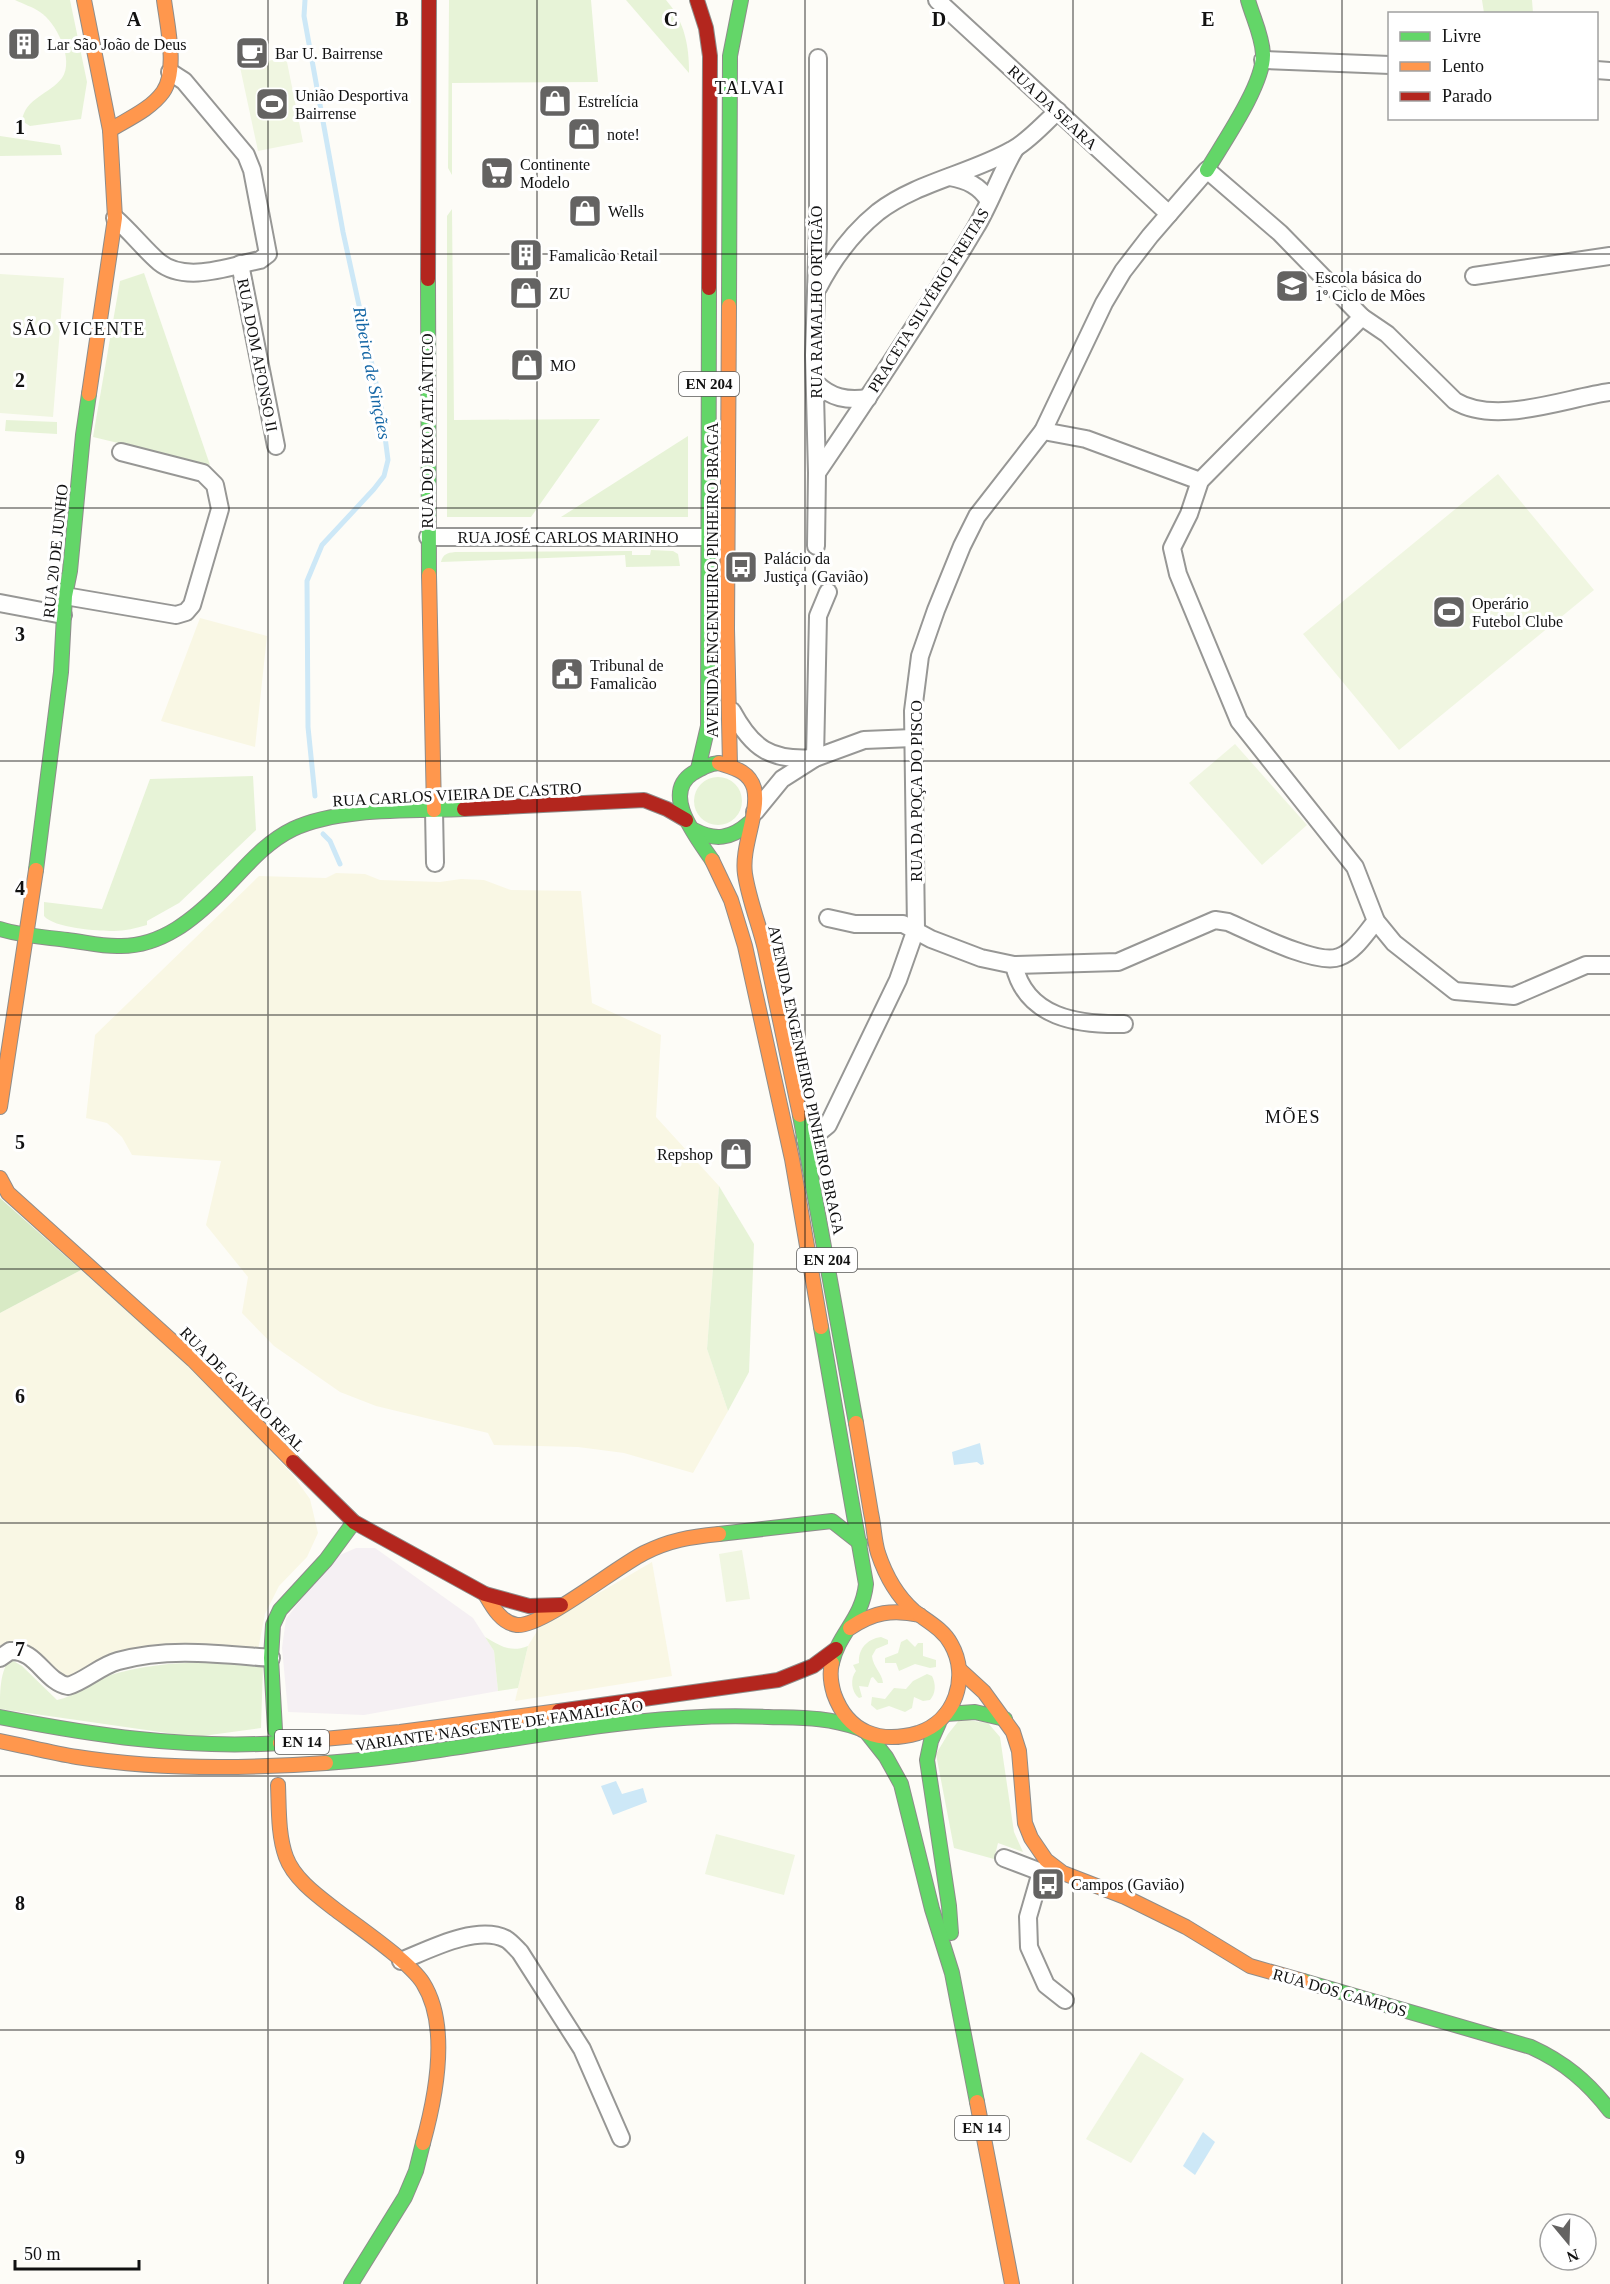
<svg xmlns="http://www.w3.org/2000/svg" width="1610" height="2284" font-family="'Times New Roman',serif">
<rect width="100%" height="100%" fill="#fdfcf7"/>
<polygon fill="#f5f0f3" points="356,1548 375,1548 473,1618 494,1651 498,1691 364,1715 288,1712 282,1648 286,1619 333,1558"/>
<g fill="#f9f7e4">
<polygon points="200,618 267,636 255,747 161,721"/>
<polygon points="336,873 365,874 380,880 440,882 461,879 484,880 511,890 581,891 592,1003 661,1035 656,1117 719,1186 707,1349 728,1411 693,1473 624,1453 578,1447 494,1445 488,1433 376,1406 340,1392 274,1346 242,1313 248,1277 206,1225 221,1161 132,1155 122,1137 107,1123 86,1118 95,1035 259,876 326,878"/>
<polygon points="81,1270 191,1367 292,1474 310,1499 318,1533 307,1557 279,1586 265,1614 258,1650 174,1646 67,1683 20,1643 0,1650 0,1313"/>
<polygon points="652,1562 672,1676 515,1701 528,1646 539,1628"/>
</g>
<g fill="#e7f3d7">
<path d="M15,0H70L87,82L81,119L30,126L22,121C25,98 50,94 62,78C75,60 56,22 40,12C33,7 23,4 15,0Z"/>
<polygon points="449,0 591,0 598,82 452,83 452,175 448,168"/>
<path d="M626,0H666C685,22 689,46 689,73Z"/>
<polygon points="1482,0 1532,0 1533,13 1484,13"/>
<polygon points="0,136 60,145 62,155 0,156"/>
<polygon points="452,209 454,420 600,419 531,517 447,517 447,216"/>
<polygon points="144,273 210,465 93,437 120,281"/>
<polygon points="6,420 57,422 57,434 5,431"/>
<polygon points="688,436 688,517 561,517"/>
<path d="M651,550L673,551L678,554L680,566L626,567L625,555L441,562C443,554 447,553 455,552L632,551V555H650Z"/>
<path d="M253,776L256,830L179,903L147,921V925C136,928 125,931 114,931C97,931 54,928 44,916V902L102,909L150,779Z"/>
<circle cx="718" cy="801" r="24"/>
<polygon points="719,1186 754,1244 749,1372 728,1411 707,1349"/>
<path d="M485,1637C501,1646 510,1653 528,1646L518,1688L498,1691L494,1651Z"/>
<path d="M881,1637L888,1640V1644L876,1649L872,1656C873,1667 882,1673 883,1683H878L873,1677L871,1678L868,1687L859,1686L862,1697L859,1698C851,1692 850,1678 856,1671L853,1665L859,1663C858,1649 867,1639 881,1637Z"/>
<polygon points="907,1639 915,1647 918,1643 923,1643 923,1656 936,1660 936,1667 930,1668 915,1664 899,1671 896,1663 885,1663 885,1658 898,1653 901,1642"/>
<path d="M10,1659L22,1666L57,1700C75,1697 89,1682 107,1676C160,1660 207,1661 263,1665L261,1728L195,1737L0,1709C0,1692 0,1671 10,1659Z"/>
<path d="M927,1674L932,1676C936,1684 936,1693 930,1700L923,1701L914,1697L912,1708L905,1712L889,1706L877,1710L871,1705L872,1697L885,1699L894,1688L906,1689L913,1681Z"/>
<polygon points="960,1719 988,1723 1000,1737 1014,1832 1023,1852 998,1843 994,1859 954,1848 936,1754 948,1734"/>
</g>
<polygon fill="#d8eac5" points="0,1198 81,1270 0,1313"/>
<g fill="#f0f6e1">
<polygon points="286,57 303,142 258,151 240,67"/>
<polygon points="0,274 64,278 53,417 0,413"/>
<polygon points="1498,474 1594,590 1399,750 1303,634"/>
<polygon points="1235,744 1307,825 1262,865 1189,783"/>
<polygon points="742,1550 750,1599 726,1602 719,1554"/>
<polygon points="716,1834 795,1855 784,1895 705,1874"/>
<polygon points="1141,2052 1184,2079 1131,2163 1086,2139"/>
</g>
<g fill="#cde8f7">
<polygon points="980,1443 984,1464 981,1465 977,1462 954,1465 952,1452"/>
<polygon points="616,1781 622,1794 643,1788 647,1802 613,1815 601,1786"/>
<polygon points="1203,2132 1215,2142 1195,2175 1183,2166"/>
</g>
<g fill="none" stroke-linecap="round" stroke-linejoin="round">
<g stroke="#cde8f7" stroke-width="5">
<polyline points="305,0 304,16 343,232 381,406 388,460 384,476 374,489 322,545 307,581 308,727 315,796"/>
<polyline points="323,834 330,841 340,864"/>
</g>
<defs>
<g id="street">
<polyline points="937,0 1169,214"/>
<polyline points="1263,60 1390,65"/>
<polyline points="1596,70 1610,71"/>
<path d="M950,177C967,180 980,186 989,201"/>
<path d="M115,218C131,232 144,249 159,262C186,284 230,266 260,260L268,254L252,170L246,155L184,81L170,72"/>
<polyline points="240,264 276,446"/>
<polyline points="1474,276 1610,256"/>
<path d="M818,288C833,259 852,233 878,212C917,182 970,174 1012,150C1029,141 1043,124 1058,111"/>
<polyline points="1362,317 1200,481 1189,514 1172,548 1178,574 1239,721 1355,867 1376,921 1394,943 1455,991 1514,996 1586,965 1610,965"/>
<path d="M816,383C831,398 847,401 868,398"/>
<polyline points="1043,431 1086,439 1200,481"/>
<path d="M817,473C872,392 926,311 976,227C991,202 1000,174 1015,149"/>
<polyline points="428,537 708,537"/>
<polyline points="816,546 817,473 814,355 818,228 818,58"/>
<polyline points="65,596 176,615 186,612 192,605 220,509 215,485 203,473 121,452"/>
<polyline points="0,603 63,615"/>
<path d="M732,711C752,748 770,761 814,758"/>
<polyline points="815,758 818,616 828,592"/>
<polyline points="434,810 435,863"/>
<polyline points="755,812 782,779 815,758 864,740 913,738"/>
<path d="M828,918L855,924H903L931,939L981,958L1014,965L1118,962L1215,920L1228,922C1251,932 1317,966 1339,957C1355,951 1365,934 1376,921"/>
<path d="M1014,965C1026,1018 1078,1025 1124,1024"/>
<path d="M805,1139L817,1134L828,1125L898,980L916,929L913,711L920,656L936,610L962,546L977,516L1043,431L1104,303L1123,271L1150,236L1207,170L1280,233L1362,317L1387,334L1455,401C1496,426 1565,398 1610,392"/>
<path d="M0,1658L10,1651C36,1649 45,1682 68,1686C85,1681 100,1666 118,1661C168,1647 220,1654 271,1658"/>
<polyline points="1004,1858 1041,1872 1051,1873"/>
<polyline points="1041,1872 1028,1917 1029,1947 1046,1985 1065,2000"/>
<path d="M401,1961C428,1950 477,1924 506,1939C511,1942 515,1947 520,1952L582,2049L621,2138"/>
</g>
<g id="fast">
<path d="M1207,170C1223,143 1264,84 1263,54C1262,35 1253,18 1248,0"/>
<polyline points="428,279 429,575"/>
<polyline points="729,306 730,56 741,0"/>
<polyline points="698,769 708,726 709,288"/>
<path d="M694,830C715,841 731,839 749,823"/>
<path d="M712,860C698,839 660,794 693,773C702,768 708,764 719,763"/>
<polyline points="36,870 61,672 65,596 70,571 83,435 89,394"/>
<path d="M0,929C22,936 44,937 67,940C85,942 103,947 121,946C162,946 194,919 222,891C244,869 264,843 293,829C340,807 412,811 464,809"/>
<polyline points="800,1115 856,1423"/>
<path d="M821,1327L866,1584C862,1620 839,1632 832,1663"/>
<polyline points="719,1534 832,1521 860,1543"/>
<polyline points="946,1714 975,1712 1005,1719"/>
<path d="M0,1717C93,1735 184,1749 280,1743"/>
<polyline points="939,1723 931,1741 927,1760 949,1906 951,1933"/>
<polyline points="275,1730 271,1658 273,1625 280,1610 326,1560 354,1522"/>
<polyline points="867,1733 886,1757 901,1784 932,1909 952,1973 977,2102"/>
<path d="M326,1763C473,1753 620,1710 768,1717C801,1718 827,1717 858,1728"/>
<path d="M1303,1981L1531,2047C1564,2062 1588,2082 1610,2111"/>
<polyline points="351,2284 405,2197 416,2171 423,2143"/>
</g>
<g id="slow">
<polyline points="84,0 110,130 115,218 89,394"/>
<path d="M110,130C128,119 151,109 163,92C178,71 167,24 164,0"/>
<polyline points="729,306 727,629 730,765"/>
<polyline points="429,575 434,810"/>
<path d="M719,763C734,768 749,771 754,788C760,812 741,846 745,874C749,900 759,924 765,949C777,1004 788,1060 800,1115"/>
<polyline points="712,860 731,900 745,946 792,1159 821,1327"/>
<polyline points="0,1107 36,870"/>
<polyline points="0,1178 8,1193 193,1360 293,1462"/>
<path d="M485,1594C492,1606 501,1623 517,1625C542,1627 616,1567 644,1553C670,1540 690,1537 719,1534"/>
<path d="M850,1628C873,1612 893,1609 920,1615"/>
<path d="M832,1663C829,1674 831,1684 834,1694C848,1733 880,1744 918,1733C955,1721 970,1677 951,1644C943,1629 927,1621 914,1611C897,1596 885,1574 878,1553C874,1540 874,1526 871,1513C866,1483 861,1453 856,1423"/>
<polyline points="960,1670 984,1692 1013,1732 1019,1751 1025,1823 1031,1838 1046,1860 1063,1873 1125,1897 1186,1927 1250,1966 1303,1981"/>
<path d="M0,1741C26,1746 51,1753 77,1757C159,1770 243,1769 326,1763"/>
<polyline points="280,1743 400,1732 559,1711"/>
<path d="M278,1785C279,1809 278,1835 286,1857C294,1879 318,1896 336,1910C357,1926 410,1962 423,1983C450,2026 436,2096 423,2143"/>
<polyline points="977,2102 1012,2284"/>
</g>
<g id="jam">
<polyline points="697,0 706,28 710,56 709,288"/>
<polyline points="428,279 429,0"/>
<polyline points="464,809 644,800 667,809 686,820"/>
<polyline points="293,1462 354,1522 485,1594 529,1606 561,1605"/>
<polyline points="559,1711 778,1680 813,1666 836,1649"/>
</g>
</defs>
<use href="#street" stroke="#979795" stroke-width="20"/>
<use href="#fast" stroke="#8e8d8b" stroke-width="16"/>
<use href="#slow" stroke="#8e8d8b" stroke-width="16"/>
<use href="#jam" stroke="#8e8d8b" stroke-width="16"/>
<use href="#street" stroke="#fffffe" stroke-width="16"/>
<use href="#fast" stroke="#63d668" stroke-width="14"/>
<use href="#slow" stroke="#ff974d" stroke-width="14"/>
<use href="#jam" stroke="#b3261e" stroke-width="14"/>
</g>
<path fill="none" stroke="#111" stroke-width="1.5" stroke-opacity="0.55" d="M268,0V2284M537,0V2284M805,0V2284M1073,0V2284M1342,0V2284M0,254H1610M0,508H1610M0,761H1610M0,1015H1610M0,1269H1610M0,1523H1610M0,1776H1610M0,2030H1610"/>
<defs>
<symbol id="building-square" viewBox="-11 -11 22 22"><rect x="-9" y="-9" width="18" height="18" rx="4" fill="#646362" stroke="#fff"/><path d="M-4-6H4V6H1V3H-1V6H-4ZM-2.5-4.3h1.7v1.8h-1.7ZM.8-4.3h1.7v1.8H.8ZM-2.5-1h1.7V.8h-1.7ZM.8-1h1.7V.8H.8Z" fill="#fff"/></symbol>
<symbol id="cafe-square" viewBox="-11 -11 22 22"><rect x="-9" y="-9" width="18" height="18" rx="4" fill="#646362" stroke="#fff"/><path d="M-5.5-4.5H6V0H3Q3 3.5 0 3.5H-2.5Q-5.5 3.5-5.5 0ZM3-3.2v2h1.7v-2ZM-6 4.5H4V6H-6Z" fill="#fff"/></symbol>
<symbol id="shop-square" viewBox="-11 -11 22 22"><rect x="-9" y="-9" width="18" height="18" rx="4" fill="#646362" stroke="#fff"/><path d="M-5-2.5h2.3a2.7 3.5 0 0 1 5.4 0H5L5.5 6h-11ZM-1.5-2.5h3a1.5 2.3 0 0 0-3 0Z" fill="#fff"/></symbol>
<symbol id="stadium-square" viewBox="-11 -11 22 22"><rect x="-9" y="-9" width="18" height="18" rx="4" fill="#646362" stroke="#fff"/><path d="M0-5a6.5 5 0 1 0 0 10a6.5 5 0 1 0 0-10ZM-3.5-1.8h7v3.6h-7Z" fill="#fff"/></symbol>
<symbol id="supermarket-square" viewBox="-11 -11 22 22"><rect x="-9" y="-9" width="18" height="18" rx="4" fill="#646362" stroke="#fff"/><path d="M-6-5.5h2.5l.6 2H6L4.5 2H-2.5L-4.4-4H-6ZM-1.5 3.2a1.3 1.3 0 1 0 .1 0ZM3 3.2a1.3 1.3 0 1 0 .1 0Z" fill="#fff"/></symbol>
<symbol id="school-square" viewBox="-11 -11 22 22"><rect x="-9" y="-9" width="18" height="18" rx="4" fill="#646362" stroke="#fff"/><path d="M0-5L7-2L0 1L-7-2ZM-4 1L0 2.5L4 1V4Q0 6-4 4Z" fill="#fff"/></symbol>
<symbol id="bus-square" viewBox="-11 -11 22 22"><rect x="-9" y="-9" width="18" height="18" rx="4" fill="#646362" stroke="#fff"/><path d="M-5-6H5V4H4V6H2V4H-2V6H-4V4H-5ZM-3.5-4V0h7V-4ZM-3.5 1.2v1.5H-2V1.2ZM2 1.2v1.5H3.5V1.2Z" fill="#fff"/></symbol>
<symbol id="civic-square" viewBox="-11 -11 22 22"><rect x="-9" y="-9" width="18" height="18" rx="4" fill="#646362" stroke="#fff"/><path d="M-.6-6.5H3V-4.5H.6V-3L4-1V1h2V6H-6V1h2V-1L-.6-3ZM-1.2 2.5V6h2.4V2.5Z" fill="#fff"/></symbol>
</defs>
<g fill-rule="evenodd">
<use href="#building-square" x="5" y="25" width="38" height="38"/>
<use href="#cafe-square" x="233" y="34" width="38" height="38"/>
<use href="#shop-square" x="536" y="82" width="38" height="38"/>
<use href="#stadium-square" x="253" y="85" width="38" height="38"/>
<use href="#shop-square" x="565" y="115" width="38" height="38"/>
<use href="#supermarket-square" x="478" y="154" width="38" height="38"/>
<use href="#shop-square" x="566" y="192" width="38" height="38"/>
<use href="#building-square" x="507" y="236" width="38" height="38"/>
<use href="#school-square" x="1273" y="267" width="38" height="38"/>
<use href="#shop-square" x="507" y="274" width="38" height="38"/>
<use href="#shop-square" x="508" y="346" width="38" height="38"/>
<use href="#bus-square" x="722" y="548" width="38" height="38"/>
<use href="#stadium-square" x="1430" y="593" width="38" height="38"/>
<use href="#civic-square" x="548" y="655" width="38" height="38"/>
<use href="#shop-square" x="717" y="1135" width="38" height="38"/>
<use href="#bus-square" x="1029" y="1865" width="38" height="38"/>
</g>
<g text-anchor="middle" stroke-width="6" stroke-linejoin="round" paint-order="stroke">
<g fill="#fff" stroke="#585858" stroke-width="1.5">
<rect x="679" y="372" width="60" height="24" rx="4.5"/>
<rect x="797" y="1248" width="60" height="24" rx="4.5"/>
<rect x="275" y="1730" width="54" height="24" rx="4.5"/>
<rect x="955" y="2116" width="54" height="24" rx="4.5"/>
</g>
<g font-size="15" font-weight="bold" fill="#111">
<text x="709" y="389">EN 204</text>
<text x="827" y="1265">EN 204</text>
<text x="302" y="1747">EN 14</text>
<text x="982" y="2133">EN 14</text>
</g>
<g font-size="16" fill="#111" stroke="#fff" text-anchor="start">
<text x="47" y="50">Lar São João de Deus</text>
<text x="275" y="59">Bar U. Bairrense</text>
<text x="295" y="101">União Desportiva<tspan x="295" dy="18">Bairrense</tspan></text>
<text x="578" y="107">Estrelícia</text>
<text x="607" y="140">note!</text>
<text x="520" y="170">Continente<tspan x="520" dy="18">Modelo</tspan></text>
<text x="608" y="217">Wells</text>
<text x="549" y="261">Famalicão Retail</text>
<text x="1315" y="283">Escola básica do<tspan x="1315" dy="18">1º Ciclo de Mões</tspan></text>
<text x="549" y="299">ZU</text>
<text x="550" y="371">MO</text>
<text x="764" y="564">Palácio da<tspan x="764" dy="18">Justiça (Gavião)</tspan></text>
<text x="1472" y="609">Operário<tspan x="1472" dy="18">Futebol Clube</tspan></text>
<text x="590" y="671">Tribunal de<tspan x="590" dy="18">Famalicão</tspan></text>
<text x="713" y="1160" text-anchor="end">Repshop</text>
<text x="1071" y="1890">Campos (Gavião)</text>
</g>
<g font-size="16" fill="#111" stroke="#fff">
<text transform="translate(1053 107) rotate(43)" y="6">RUA DA SEARA</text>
<text transform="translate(928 300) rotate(-58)" y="6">PRACETA SILVÉRIO FREITAS</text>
<text transform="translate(816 302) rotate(-90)" y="6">RUA RAMALHO ORTIGÃO</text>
<text transform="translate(258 355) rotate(79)" y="6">RUA DOM AFONSO II</text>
<text transform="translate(427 431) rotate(-90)" y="6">RUA DO EIXO ATLÂNTICO</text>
<text x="568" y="543">RUA JOSÉ CARLOS MARINHO</text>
<text transform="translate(55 551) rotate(-84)" y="6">RUA 20 DE JUNHO</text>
<text transform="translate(712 580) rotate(-90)" y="6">AVENIDA ENGENHEIRO PINHEIRO BRAGA</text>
<text transform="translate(916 791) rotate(-90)" y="6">RUA DA POÇA DO PISCO</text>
<text transform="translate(457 794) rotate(-3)" y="6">RUA CARLOS VIEIRA DE CASTRO</text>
<text transform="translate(807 1080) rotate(78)" y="6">AVENIDA ENGENHEIRO PINHEIRO BRAGA</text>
<text transform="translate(243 1389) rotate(45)" y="6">RUA DE GAVIÃO REAL</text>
<text transform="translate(499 1725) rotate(-8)" y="6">VARIANTE NASCENTE DE FAMALICÃO</text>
<text transform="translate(1340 1992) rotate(16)" y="6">RUA DOS CAMPOS</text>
</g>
<g font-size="18" letter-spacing="1.5" fill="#111" stroke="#fff">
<text x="750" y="94">TALVAI</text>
<text x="79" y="335">SÃO VICENTE</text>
<text x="1293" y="1123">MÕES</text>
</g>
<g font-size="18" font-style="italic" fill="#1768a6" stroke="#fff">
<text transform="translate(372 373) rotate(79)" y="6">Ribeira de Sinçães</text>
</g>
</g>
<g font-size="20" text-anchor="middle" font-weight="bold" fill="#111" stroke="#fff" stroke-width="6" stroke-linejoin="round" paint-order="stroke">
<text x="134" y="26">A</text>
<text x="402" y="26">B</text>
<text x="671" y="26">C</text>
<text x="939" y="26">D</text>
<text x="1208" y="26">E</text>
<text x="20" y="134">1</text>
<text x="20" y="387">2</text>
<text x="20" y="641">3</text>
<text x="20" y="895">4</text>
<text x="20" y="1149">5</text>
<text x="20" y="1403">6</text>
<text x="20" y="1656">7</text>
<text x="20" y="1910">8</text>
<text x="20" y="2164">9</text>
</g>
<rect x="1388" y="12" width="210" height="108" fill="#ffffff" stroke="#a0a0a0" stroke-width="1.5"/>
<rect x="1400" y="32" width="30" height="9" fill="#63d668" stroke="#a0a0a0" stroke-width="1.5"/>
<text x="1442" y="42" font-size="18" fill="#111111">Livre</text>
<rect x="1400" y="62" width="30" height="9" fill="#ff974d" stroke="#a0a0a0" stroke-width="1.5"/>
<text x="1442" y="72" font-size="18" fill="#111111">Lento</text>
<rect x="1400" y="92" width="30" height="9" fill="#b3261e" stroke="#a0a0a0" stroke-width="1.5"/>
<text x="1442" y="102" font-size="18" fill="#111111">Parado</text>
<g transform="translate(1568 2242) rotate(161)"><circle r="28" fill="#ffffff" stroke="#a0a0a0" stroke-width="1.5"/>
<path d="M0-4.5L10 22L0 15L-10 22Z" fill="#646362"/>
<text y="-9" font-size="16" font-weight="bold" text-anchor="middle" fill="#111111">N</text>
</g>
<path d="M15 2260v9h124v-9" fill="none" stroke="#111111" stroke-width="3"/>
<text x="24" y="2260" font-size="18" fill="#111111" stroke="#ffffff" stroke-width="4.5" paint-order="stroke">50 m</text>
</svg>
